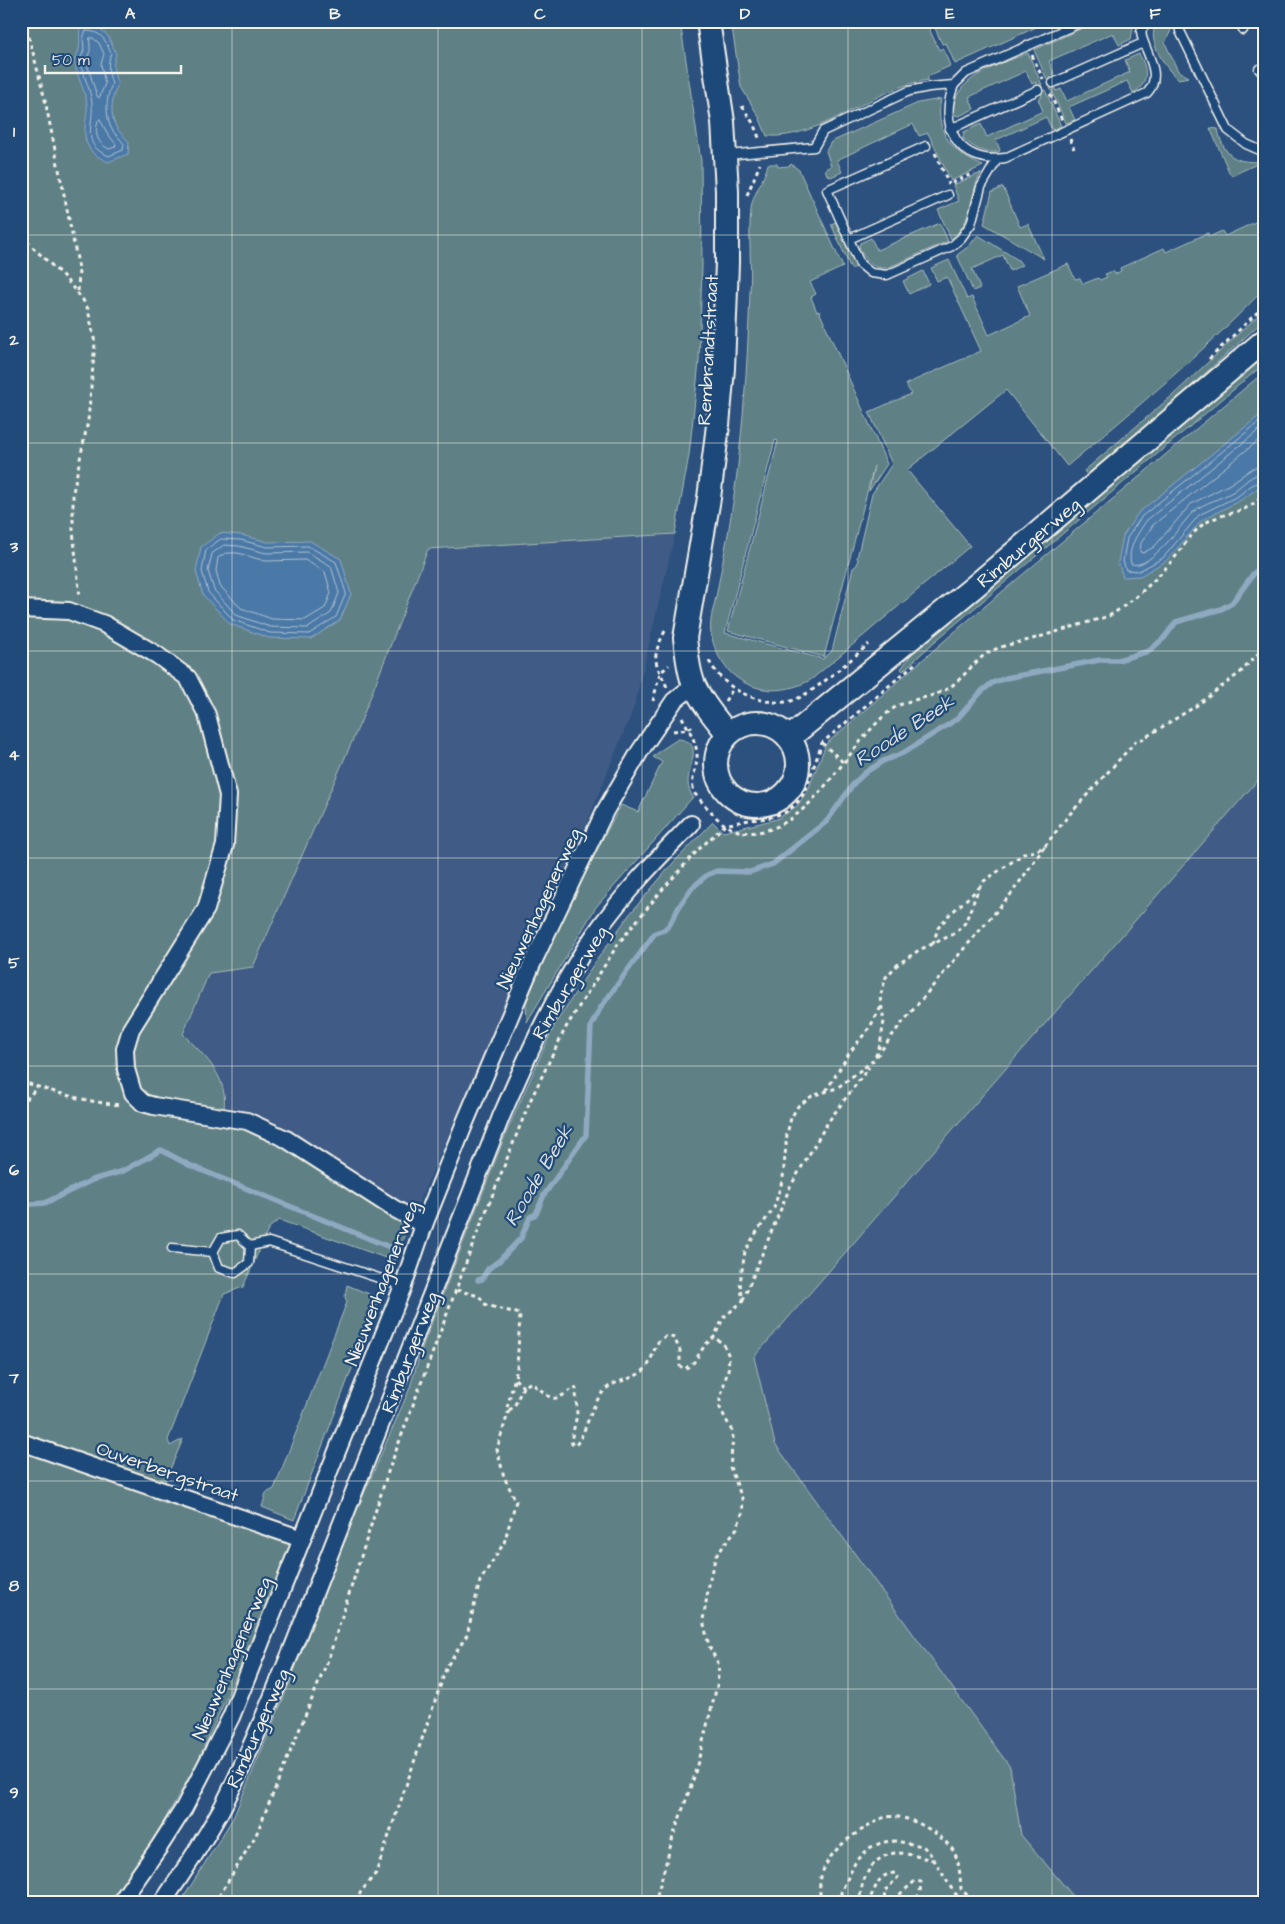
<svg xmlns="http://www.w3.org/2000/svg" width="1285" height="1924" font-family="'Architects Daughter',sans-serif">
<rect width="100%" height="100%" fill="#2c517f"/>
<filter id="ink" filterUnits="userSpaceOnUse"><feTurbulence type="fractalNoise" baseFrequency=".02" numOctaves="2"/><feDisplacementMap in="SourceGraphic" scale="10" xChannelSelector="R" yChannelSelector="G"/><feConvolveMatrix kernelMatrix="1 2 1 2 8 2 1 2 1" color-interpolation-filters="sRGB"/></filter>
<g filter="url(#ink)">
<g fill="#405c86">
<polygon points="675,534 634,707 586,825 409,1224 309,1165 271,1138 223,1114 226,1101 224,1088 217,1073 204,1054 183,1035 209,972 253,967 361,721 428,548"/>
<polygon points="1264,773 1264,1903 1072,1903 1014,1830 775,1444 754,1357"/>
</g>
<g fill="#5e8186" stroke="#a9b9b7">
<path d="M21,21H680L701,161L702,266L699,362L689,455L675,534L428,549L361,721L253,967L209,973L183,1034C206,1057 231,1079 223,1114L271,1138L309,1165L409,1224L394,1261L279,1220L269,1228L243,1287L224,1294L168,1440L170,1446L183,1439L157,1500L291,1542L279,1577L250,1645L195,1767L150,1845L108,1903H21Z"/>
<path d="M731,21H911L919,24L926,22L939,50L943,48L950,66L928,76V80C876,86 821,140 767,136L759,117L741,87Z"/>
<polygon points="945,21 971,23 1050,21 955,64 946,43 942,44 934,26"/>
<polygon points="1098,21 1134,21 1131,39 1119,45 1113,33 1049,61 1054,74 1050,76 1052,80 1048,82 1034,50"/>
<path d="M1161,21H1169L1171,24L1172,28L1165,43L1178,71L1189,77L1178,79C1165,69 1141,32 1161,21Z"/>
<path d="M1028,53L1042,85L1038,87L1036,82L1032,84L1026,71L969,97L974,109L959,116L955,115C952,109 953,105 955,100C964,74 1004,63 1028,53Z"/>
<path d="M1139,54C1148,68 1149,85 1133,93L1127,81L1069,107L1075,120L1066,123L1050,88L1054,86L1056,91L1061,89L1067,101L1130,72L1125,60Z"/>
<path d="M1045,90L1061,126L1052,130L1046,117L996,140L1000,150L999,152C984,153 973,149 963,138L964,132L981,124L987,137L1043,111L1038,99L1042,97L1041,92Z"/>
<path d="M941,99C934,133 954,154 983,166L951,181L928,133L919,136L913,124L837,160L842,172L831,177L827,175L825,169L831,166L826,151L831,142L918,103Z"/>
<path d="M1210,128L1218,129C1221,145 1227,158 1244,161C1251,162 1257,161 1264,164V180L1257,164L1233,175L1230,174Z"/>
<path d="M768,164H777L778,167L789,166L791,164L799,170L843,267L810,282L816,294L811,297L817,312L819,311L887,464L869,491L874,466L824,657L728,631L778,441L775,440L725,633L823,659L832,651L853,568L857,565L858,559L857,558L872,494L892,464L869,412L911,394L906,384L981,351L947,277L937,281L931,268L949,260L967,299L972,297L989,335L1030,316L1017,286L1068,264L1075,279L1080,278L1083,284L1098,278L1100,280L1107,277L1105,274L1113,271L1115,274L1121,271L1120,268L1164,248L1166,252L1208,233L1209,237L1222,231L1225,236L1264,218V289C1203,353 1135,409 1067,466L1006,390L907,470L970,546L812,679C771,703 723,686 712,638C708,625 713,610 716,597C720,576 724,555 728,534C742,454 747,374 750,293C752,266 748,237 751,210C752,194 765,180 768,164Z"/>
<path d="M981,173C968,197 975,219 951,239L938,210L959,201L953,185Z"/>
<polygon points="1003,187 1020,227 1028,224 1044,259 984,224 992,192"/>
<polygon points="836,222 856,267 851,269 831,224"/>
<path d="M940,223L948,241L887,268C871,269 865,260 859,247L860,243L871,238L877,250Z"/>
<polygon points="978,235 1018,260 1022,265 1010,271 1003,255 972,269 980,288 973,291 957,255 969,246"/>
<polygon points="923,271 929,284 909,294 903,281"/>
<polygon points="1264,310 1264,320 1090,478 1084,471 1173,395"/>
<polygon points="1264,355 1264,364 933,643 903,671 901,669 915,649"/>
<polygon points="1264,372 1264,773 754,1357 775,1444 1010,1767 1021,1835 1079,1903 180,1903 233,1818 282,1702 351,1524 409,1390 423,1345 507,1131 554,1026 591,968 629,915 673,863 713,822 723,832 777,819 797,806 808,790 826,744 959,628"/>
<path d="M678,739C705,741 688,766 688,782C688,788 690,792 693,797L596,907L527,1022L526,1003L535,979L591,861L621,805L638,812L662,762L653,757L661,750Z"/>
<polygon points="347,1285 379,1298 294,1520 262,1507 266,1493 274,1489 347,1302 345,1297"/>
</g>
<g fill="#4b79a7" stroke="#8fa9c1">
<path d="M97,26L108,36L116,54C112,66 113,72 118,84C112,96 109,114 116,127C119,132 125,137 129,142L128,154L108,162C103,159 95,156 92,152C79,136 88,121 87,104C85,90 77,77 75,64C73,58 78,55 79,49C80,44 79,33 80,27Z"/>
<polygon points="1264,412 1264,484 1241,500 1202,520 1166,561 1140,576 1123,577 1118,562 1123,536 1138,513"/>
<polygon points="220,533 241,535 268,542 310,541 341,559 351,594 340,620 311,639 269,638 230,624 203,595 196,571 201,547"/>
</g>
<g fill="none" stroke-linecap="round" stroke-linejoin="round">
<g stroke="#b0c1ce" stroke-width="1">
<path d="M86,31C102,31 105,40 111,53C107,65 108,72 112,84C106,97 105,115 111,128C114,134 121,139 124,144L123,150L109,156C80,145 94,126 92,103C90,89 84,75 79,62L84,50L83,39Z"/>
<polygon points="90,38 93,38 99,43 104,54 101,64 105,84 99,98 97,96 86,61 90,51"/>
<path d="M100,119L107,133L116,144L115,147L109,149C97,143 94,133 98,121Z"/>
<polyline points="1264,418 1142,516 1127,538 1123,561 1126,570 1139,571 1163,558 1199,515 1238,496 1252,485 1264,480"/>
<path d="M1264,426L1147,520C1138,533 1127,548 1131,564C1151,570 1180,525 1193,512C1204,502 1222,499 1234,491C1244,484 1251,474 1264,473"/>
<polyline points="1264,436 1153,525 1141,543 1140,552 1143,553 1154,547 1191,504 1230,484 1253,468 1264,466"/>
<polygon points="221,539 241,540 267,547 308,546 336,562 346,593 336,617 309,634 270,633 233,620 208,592 202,571 206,550"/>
<polygon points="224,545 239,546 266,553 307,552 331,566 339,593 331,613 308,628 270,627 236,615 214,590 208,571 212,554"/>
<polygon points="226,553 238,553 265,561 305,560 325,572 331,593 325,608 305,620 272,619 241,608 220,586 216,571 218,558"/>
</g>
<g stroke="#8fa9c1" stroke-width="5.5">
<polyline points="21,1208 31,1204 45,1203 92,1180 123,1171 161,1150 189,1165 392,1248"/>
<polyline points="478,1280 482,1279 488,1269 500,1260 521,1238 530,1217 536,1214 544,1195 586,1135 591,1026 601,1007 655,933 664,930 670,924 680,905 692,888 707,875 717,871 750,872 773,864 827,821 854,783 866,772 883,761 903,753 957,719 982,691 992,683 1006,678 1100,660 1118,660 1149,651 1164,638 1176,622 1221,609 1232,603 1254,573 1264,566"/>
</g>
<defs>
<g id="lane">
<polyline points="1178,21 1180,31 1228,130 1246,144 1264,152"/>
<polyline points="1243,30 1246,21"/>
<polyline points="1259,69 1264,74"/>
<polyline points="1053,83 1143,43"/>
<path d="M954,85C938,125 958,165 1005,158L1147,93C1163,76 1147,55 1142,37L1141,31L1148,21"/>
<polyline points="950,129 1038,90"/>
<polyline points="926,146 827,190 860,264 871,273 887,275 952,246 961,238 971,224 981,187 997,160"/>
<polyline points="728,155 814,147 823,131 909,91 929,87 954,85 966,73 1084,21"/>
<polyline points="849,239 948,195"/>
<polygon points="238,1235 250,1246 249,1263 235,1273 219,1268 213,1252 221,1238"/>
<polyline points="250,1246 269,1242 403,1286"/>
<polyline points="172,1248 213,1252"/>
</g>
<g id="street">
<polyline points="21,609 69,611 104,624 157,655 188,678 207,715 228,795 225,845 206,909 131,1029 125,1049 126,1069 133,1093 143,1103 154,1106 247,1121 286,1139 393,1208 424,1225"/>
<polyline points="21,1442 302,1539"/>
<polyline points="120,1903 159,1847 184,1808 231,1717 403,1286 424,1225 466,1120 532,964 605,811 640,751 674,701 694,685"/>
<path d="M162,1903C183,1873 203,1842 221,1810C248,1758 269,1704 292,1650L501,1117C528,1054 556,991 595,934C623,894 657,859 691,824"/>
</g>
<g id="secondary">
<path d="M708,21L723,122L727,191V263L723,368L718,425L709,498L685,638C687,654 688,671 694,685C702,703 716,719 728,734"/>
<circle cx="757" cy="764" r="41"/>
<polyline points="789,738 974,587 1264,341"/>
</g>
</defs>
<use href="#lane" stroke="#f4f1e8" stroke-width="11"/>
<use href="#street" stroke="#f4f1e8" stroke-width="20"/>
<use href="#secondary" stroke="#f4f1e8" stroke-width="26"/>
<g stroke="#f4f1e8" stroke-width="3" stroke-dasharray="4 4" stroke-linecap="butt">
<polyline points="25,21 45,100 79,269 78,292"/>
<polyline points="1032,55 1043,79"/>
<polyline points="1050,94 1062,120"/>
<polyline points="742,106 753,123 760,140"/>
<polyline points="1070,139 1074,149"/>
<polyline points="935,153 949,184"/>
<polyline points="952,183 974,173"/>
<polyline points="747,195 760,164"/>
<polyline points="21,236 64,277 83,300 88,309 95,343 88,421 73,492 73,530 80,598"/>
<polyline points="1209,359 1264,306"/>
<path d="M665,631C651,659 654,660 667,687"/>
<path d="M709,661C718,677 731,689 749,696C761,701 773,703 787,702C808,699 851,659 869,644"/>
<polyline points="653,701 660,673 669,665"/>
<polyline points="725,701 733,689"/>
<path d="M682,717C689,730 698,744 697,759C696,772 689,781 695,794C715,816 729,839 763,831C816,820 848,744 890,711C906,698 926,700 943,691C962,682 971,663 989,652C1001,646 1016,643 1029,640C1056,632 1082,624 1109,616C1133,601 1153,583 1172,561C1181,550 1190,535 1201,526C1223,509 1245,518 1264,493"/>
<polyline points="673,731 688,729 695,725"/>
<polyline points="822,743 843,762"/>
<polyline points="933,944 938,928 949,915 979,888"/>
<polyline points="877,1056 897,1029 962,951 1011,894 1045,846"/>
<path d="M21,1081C52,1092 90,1103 122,1105"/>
<polyline points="826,1091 850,1052 870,1027 881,1007"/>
<polyline points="21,1106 37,1087"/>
<polyline points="743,1300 790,1187 828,1122 869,1067"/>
<polyline points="515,1379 523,1387"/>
<path d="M509,1410L514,1407L523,1387L530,1383C552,1394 548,1409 574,1387L576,1389L577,1415L571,1441L572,1444L575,1446C586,1434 590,1407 603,1392C613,1379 635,1381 646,1368C655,1358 654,1330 674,1338L680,1350V1366L685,1369L694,1362L705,1345L714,1337L724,1317L743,1301L740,1283L745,1251L756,1233L774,1208L783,1178L787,1134L791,1118L798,1106L812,1096L837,1088L874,1060L880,1045L884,1021L880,997L886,977L897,965L919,950L954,934L965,923L979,888L984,881L1025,853L1036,851L1045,846L1068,816L1137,740H1141L1196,706L1241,672L1264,647"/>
<polyline points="215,1903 256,1835 328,1660 388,1472 473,1244 530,1101 565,1029 618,944 662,890 697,851 725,825 743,821 768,818 786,812 796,804 805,792 822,743 918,661"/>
<polyline points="358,1903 360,1893 376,1873 447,1666 467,1635 480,1581 504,1543 516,1501 504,1477 497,1449 509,1410 507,1408 517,1369 520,1314 486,1305 479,1296 456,1290"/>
<polyline points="655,1903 673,1837 694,1777 717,1686 719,1665 709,1646 703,1620 711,1573 716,1556 737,1528 743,1511 742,1498 730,1467 733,1438 732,1431 720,1408 720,1399 729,1366 728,1354 724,1345 714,1337"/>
<path d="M822,1903C811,1868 841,1840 869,1826C874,1823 881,1818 886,1817C908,1813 943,1834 954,1852C960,1863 960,1877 961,1889L975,1903"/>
<polyline points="842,1903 841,1892 855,1863 869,1848 883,1842 895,1841 923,1846 931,1855 953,1891 964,1903"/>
<path d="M863,1903L860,1899C861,1879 872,1856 895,1853C906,1852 921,1858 933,1860"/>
<path d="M866,1903C878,1890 874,1875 895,1873L898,1877L884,1892L885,1901L891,1902L915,1881L921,1882L920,1893L913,1903"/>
</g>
<use href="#lane" stroke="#1f4a7a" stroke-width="8"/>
<use href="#street" stroke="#1f4a7a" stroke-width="16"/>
<use href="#secondary" stroke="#1f4a7a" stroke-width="22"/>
</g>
</g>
<path fill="none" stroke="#f4f1e8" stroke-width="1" stroke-opacity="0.55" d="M232,21V1903M438,21V1903M642,21V1903M848,21V1903M1052,21V1903M21,235H1264M21,443H1264M21,651H1264M21,858H1264M21,1066H1264M21,1274H1264M21,1481H1264M21,1689H1264"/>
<g text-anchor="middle" stroke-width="4.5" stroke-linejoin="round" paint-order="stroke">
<g font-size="19" fill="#f4f1e8" stroke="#1f4a7a">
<text transform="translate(707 350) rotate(-87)" y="7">Rembrandtstraat</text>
<text transform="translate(1028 542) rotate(-40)" y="7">Rimburgerweg</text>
<text transform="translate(538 908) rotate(-65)" y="7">Nieuwenhagenerweg</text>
<text transform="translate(569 982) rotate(-59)" y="7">Rimburgerweg</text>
<text transform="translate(381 1283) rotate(-69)" y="7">Nieuwenhagenerweg</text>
<text transform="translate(409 1352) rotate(-69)" y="7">Rimburgerweg</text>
<text transform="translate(168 1471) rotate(19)" y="7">Ouverbergstraat</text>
<text transform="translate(231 1658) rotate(-67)" y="7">Nieuwenhagenerweg</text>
<text transform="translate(257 1728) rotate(-66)" y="7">Rimburgerweg</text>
</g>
<g font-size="20" font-style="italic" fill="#dbdfde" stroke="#1f4a7a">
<text transform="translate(904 730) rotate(-33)" y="7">Roode Beek</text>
<text transform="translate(538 1175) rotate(-59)" y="7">Roode Beek</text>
</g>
</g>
<rect width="1285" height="1924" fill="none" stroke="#1f4a7a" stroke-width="55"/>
<path d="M45 65v8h136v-8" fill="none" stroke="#f4f1e8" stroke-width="2.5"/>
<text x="52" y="65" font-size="15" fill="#f4f1e8" stroke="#1f4a7a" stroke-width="4" paint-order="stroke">50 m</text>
<rect x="28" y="28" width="1230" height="1868" fill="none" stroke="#f4f1e8" stroke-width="2"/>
<g font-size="16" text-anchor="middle" font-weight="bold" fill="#f4f1e8">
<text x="130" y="19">A</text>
<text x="335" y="19">B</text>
<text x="540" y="19">C</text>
<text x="745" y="19">D</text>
<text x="950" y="19">E</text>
<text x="1155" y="19">F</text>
<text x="14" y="137">1</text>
<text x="14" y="345">2</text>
<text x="14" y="552">3</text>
<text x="14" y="760">4</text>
<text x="14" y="968">5</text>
<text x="14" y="1175">6</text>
<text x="14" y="1383">7</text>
<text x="14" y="1591">8</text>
<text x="14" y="1798">9</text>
</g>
</svg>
